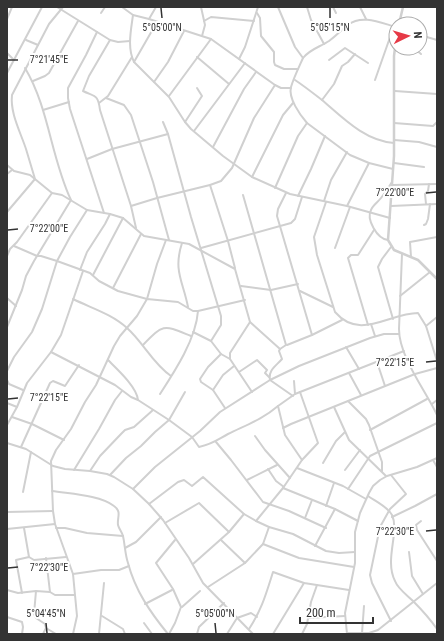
<svg xmlns="http://www.w3.org/2000/svg" width="444" height="641" font-family="'Roboto Condensed',sans-serif">
<rect width="100%" height="100%" fill="#fff"/>
<g fill="none" stroke-linecap="round" stroke-linejoin="round">
<g stroke="#d0d0d0" stroke-width="2">
<polyline points="57,7 110,40 118,42 130,41"/>
<polyline points="122,7 133,15 149,19 211,39 275,85 281,88 291,88"/>
<polyline points="201,7 205,25 202,36"/>
<polyline points="278,7 295,47 303,58"/>
<polyline points="307,7 311,20 324,44"/>
<polyline points="333,7 336,13"/>
<polyline points="360,7 366,19"/>
<polyline points="101,13 105,7"/>
<polyline points="257,13 260,18 261,36 274,52 274,62 275,65 284,69 298,69"/>
<path d="M133,15C131,30 127,48 134,62L169,97L185,122L191,129L223,156L252,177L290,194L347,206L390,218"/>
<polyline points="7,19 12,7"/>
<polyline points="149,19 156,7"/>
<polyline points="204,21 211,17 254,21"/>
<polyline points="97,32 86,55 68,88 68,98 70,109 104,213"/>
<polyline points="420,35 437,40"/>
<polyline points="26,40 38,45"/>
<path d="M110,40L89,76L83,91C95,97 98,94 100,110L131,206L136,228"/>
<polyline points="414,48 421,54"/>
<polyline points="7,53 14,60"/>
<polyline points="197,57 229,84"/>
<polyline points="239,59 245,47 258,7"/>
<polyline points="329,60 345,48 368,63"/>
<polyline points="134,62 157,22"/>
<polyline points="7,73 42,7"/>
<path d="M295,80C304,86 313,93 322,100C343,118 365,141 394,143"/>
<polyline points="375,80 394,26"/>
<polyline points="33,81 45,76 49,73 78,21"/>
<polyline points="154,82 168,62 184,31"/>
<polyline points="395,91 437,94"/>
<polyline points="169,96 211,39"/>
<polyline points="106,98 124,105 131,115 153,182 169,240"/>
<polyline points="322,100 334,84 342,66 348,62 355,54"/>
<polyline points="99,103 108,96 132,57"/>
<polyline points="43,110 69,102"/>
<polyline points="163,122 168,134 191,217 221,316 221,325 211,341"/>
<polyline points="185,122 202,96 197,88"/>
<polyline points="394,123 433,126 437,122"/>
<polyline points="194,131 245,63"/>
<polyline points="394,140 419,142 437,147"/>
<polyline points="213,147 244,89 256,72"/>
<polyline points="87,159 112,149 168,134"/>
<polyline points="394,163 424,167"/>
<polyline points="7,165 14,171 30,175 52,193 62,195 87,210 110,214 123,218 144,236 189,244 235,269 250,322 230,353 230,359 252,392"/>
<path d="M393,169L369,163L350,155L307,123C300,115 288,98 291,87C294,77 299,67 303,58C310,49 320,47 329,41C336,36 341,30 348,25C362,14 381,23 396,27"/>
<polyline points="7,174 12,170"/>
<polyline points="252,177 283,115 293,103"/>
<polyline points="210,185 228,241 235,268"/>
<polyline points="392,185 437,184"/>
<polyline points="275,188 298,136 307,123"/>
<polyline points="286,193 278,209 277,216 312,335"/>
<polyline points="243,195 286,345 280,349"/>
<polyline points="298,196 311,169 325,136"/>
<polyline points="324,201 331,180 347,152"/>
<path d="M326,202L314,237L317,255L335,312C360,341 389,313 418,313L426,326L437,361"/>
<polyline points="426,204 425,194 428,191 429,184"/>
<polyline points="131,206 157,198 210,185 221,181 232,168 254,118 275,85"/>
<polyline points="347,206 369,163"/>
<polyline points="391,206 437,204"/>
<path d="M7,212L35,179C32,169 29,159 26,149C20,131 10,113 12,95L49,24L63,7"/>
<polyline points="424,225 426,224 428,219 430,204"/>
<path d="M388,240C377,239 366,219 371,210C373,205 378,202 381,198C385,193 389,187 392,182"/>
<path d="M182,243C173,271 183,281 188,307"/>
<polyline points="14,246 37,256 41,256 57,261 90,273 99,281 118,291 147,299 157,264 166,240"/>
<polyline points="391,247 382,259 378,267 393,319"/>
<polyline points="201,248 291,223 295,219 302,197"/>
<polyline points="335,248 350,207"/>
<path d="M402,254L399,329C399,357 426,391 437,415"/>
<polyline points="7,256 10,249 17,242 52,193"/>
<polyline points="411,257 410,242 437,237"/>
<polyline points="80,270 87,252 105,224 110,214"/>
<polyline points="93,275 123,218"/>
<polyline points="241,286 271,290 298,284"/>
<polyline points="113,288 141,234"/>
<polyline points="300,291 333,307"/>
<polyline points="400,296 430,272"/>
<polyline points="7,298 16,306"/>
<path d="M73,299C91,308 112,314 127,328C143,342 153,364 171,376"/>
<path d="M250,322L280,349L279,351L282,359C276,366 268,370 270,380L293,396"/>
<polyline points="371,324 375,336"/>
<polyline points="368,325 348,258 351,255 358,255 374,230"/>
<polyline points="426,326 437,317"/>
<path d="M7,327L22,290L26,276L34,261L71,200C51,158 49,108 25,68"/>
<polyline points="193,332 211,341 221,354 230,359"/>
<path d="M143,345C164,323 164,325 191,336"/>
<polyline points="287,345 312,335 342,320"/>
<polyline points="346,347 359,369"/>
<path d="M51,352L115,385L131,397L138,400L169,420L192,437L199,447C213,444 217,440 228,434C246,425 263,419 278,406"/>
<polyline points="221,354 208,367 200,379 201,382 213,390 225,408"/>
<path d="M108,360C117,369 137,387 138,400"/>
<polyline points="377,362 385,386"/>
<polyline points="7,371 14,357 32,332 42,309 57,261 70,237 87,210"/>
<polyline points="239,372 257,360 267,370 265,373 269,377"/>
<polyline points="349,373 361,395"/>
<polyline points="7,380 9,384 23,390"/>
<polyline points="294,381 295,394"/>
<polyline points="213,390 223,375 234,366"/>
<path d="M160,394C175,371 196,339 198,311"/>
<polyline points="348,401 366,419 369,425 382,462 382,471"/>
<polyline points="7,403 17,407"/>
<polyline points="432,404 437,400"/>
<polyline points="334,407 349,440 386,476"/>
<polyline points="12,417 32,424 64,440"/>
<polyline points="7,425 17,407 27,383 51,352 61,335 83,271"/>
<polyline points="283,428 291,424 415,374 437,368"/>
<polyline points="370,430 427,399"/>
<polyline points="255,436 265,450 290,478"/>
<polyline points="216,442 231,460 263,502 289,511 326,528"/>
<polyline points="7,443 26,449 53,466 65,469 90,471 107,474 114,477 133,489 149,504 163,520 189,558 203,583 253,634"/>
<polyline points="21,447 50,383 53,381 65,386 79,365"/>
<polyline points="302,460 285,435 278,406 295,394 404,351"/>
<polyline points="433,460 437,467"/>
<polyline points="323,463 336,441 345,432"/>
<polyline points="297,468 343,486 366,499"/>
<polyline points="268,469 276,481 284,487"/>
<polyline points="74,470 99,429 115,400 122,391"/>
<polyline points="345,470 360,450"/>
<polyline points="90,471 100,456 121,434 125,430 134,427 153,410"/>
<polyline points="110,475 126,458 141,446 155,432 169,420 185,392"/>
<polyline points="247,480 277,465"/>
<polyline points="283,488 335,509 358,521"/>
<polyline points="133,489 155,467 200,431 220,412 270,380 299,366 370,338 384,334 399,334"/>
<polyline points="348,489 370,456 437,423"/>
<path d="M52,491C70,494 100,495 114,506C122,512 117,517 118,525C119,529 122,532 123,536C125,545 125,554 128,563C135,590 150,612 168,634"/>
<polyline points="23,492 31,452"/>
<path d="M368,496C375,501 388,507 392,515C400,532 384,559 395,581C398,589 407,595 413,601C422,610 430,619 437,629"/>
<polyline points="149,504 178,482 184,480 192,486 203,477 244,514 256,521 269,527 293,534 326,551 339,553 355,552"/>
<polyline points="326,506 334,483"/>
<polyline points="7,512 53,511"/>
<polyline points="392,517 415,506 437,494"/>
<polyline points="305,518 312,500"/>
<polyline points="256,521 283,488 302,460 318,443 300,392"/>
<polyline points="421,521 416,525 417,530 437,561"/>
<polyline points="165,523 199,503 229,532"/>
<polyline points="24,528 29,557"/>
<polyline points="56,528 65,528 87,533 123,536"/>
<polyline points="7,529 55,524"/>
<polyline points="221,540 245,563"/>
<polyline points="263,544 299,558 354,567"/>
<polyline points="315,546 335,509"/>
<polyline points="125,548 136,542 161,517"/>
<polyline points="409,552 412,576 423,594"/>
<polyline points="46,558 50,592"/>
<polyline points="193,564 229,532 244,514"/>
<polyline points="73,574 101,570 119,570 129,566"/>
<polyline points="208,587 245,563 263,544 269,527"/>
<polyline points="7,590 18,593 36,591 50,592 55,595 74,595"/>
<polyline points="36,591 34,614 36,618 45,624 46,628 56,634"/>
<polyline points="22,593 16,560 29,557 34,560 66,557"/>
<polyline points="145,604 172,590"/>
<polyline points="182,607 200,591"/>
<polyline points="102,616 123,629 125,634"/>
<polyline points="7,617 22,622 23,627 22,634"/>
<polyline points="308,618 345,616"/>
<polyline points="391,621 372,583 370,575 380,527 390,509 406,494 391,475"/>
<polyline points="144,623 152,634"/>
<path d="M249,629C262,609 266,594 273,572L304,583L349,590"/>
<polyline points="347,633 369,633 378,630 437,583"/>
<polyline points="362,633 364,606"/>
<polyline points="43,634 46,628"/>
<polyline points="73,634 77,616 73,574 55,524 53,511 51,461 56,450 71,429 85,402 96,385 114,346 120,336 137,316 147,299 178,302 193,311 198,311 245,300"/>
<polyline points="99,634 104,583"/>
<polyline points="169,634 175,623 181,607 173,589 156,563 175,540"/>
<polyline points="197,634 199,627 224,603"/>
<polyline points="227,634 237,618 251,613 257,617"/>
<polyline points="273,634 304,583"/>
<polyline points="302,634 307,624 311,602 317,585"/>
<polyline points="347,634 345,613 355,563 355,532 360,513 369,493 373,486 380,480 387,476 417,467 437,458"/>
</g>
<g stroke="#d0d0d0" stroke-width="2.5">
<polyline points="399,24 403,7"/>
<polyline points="396,40 394,56 394,156 388,240 394,250 418,260 437,279"/>
</g>
</g>
<path fill="none" stroke="#333" stroke-width="1.5" d="M161,8L162,18M330,8V18M8,60H18M426,193L436,192M8,230L18,229M426,362L436,361M8,399L18,398M426,531L436,530M8,568L18,567M46,623L47,633M215,623L216,633"/>
<g font-size="10" text-anchor="middle" fill="#333" stroke="#fff" stroke-width="4" stroke-linejoin="round" paint-order="stroke">
<text x="162" y="31">5°05'00"N</text>
<text x="330" y="31">5°05'15"N</text>
<text x="49" y="63">7°21'45"E</text>
<text x="395" y="196">7°22'00"E</text>
<text x="49" y="232">7°22'00"E</text>
<text x="395" y="366">7°22'15"E</text>
<text x="49" y="401">7°22'15"E</text>
<text x="395" y="535">7°22'30"E</text>
<text x="49" y="571">7°22'30"E</text>
<text x="46" y="617">5°04'45"N</text>
<text x="215" y="617">5°05'00"N</text>
</g>
<rect width="444" height="641" fill="none" stroke="#333333" stroke-width="16"/>
<g transform="translate(408 36) rotate(85)"><circle r="19" fill="#ffffff" stroke="#adadad"/>
<path d="M0-3L7 15L0 10L-7 15Z" fill="#e63946"/>
<text y="-6" font-size="11" font-weight="bold" text-anchor="middle" fill="#333333">N</text>
</g>
<path d="M300 617v6h73v-6" fill="none" stroke="#333333" stroke-width="2"/>
<text x="306" y="617" font-size="12" fill="#333333" stroke="#ffffff" stroke-width="3" paint-order="stroke">200 m</text>
</svg>
